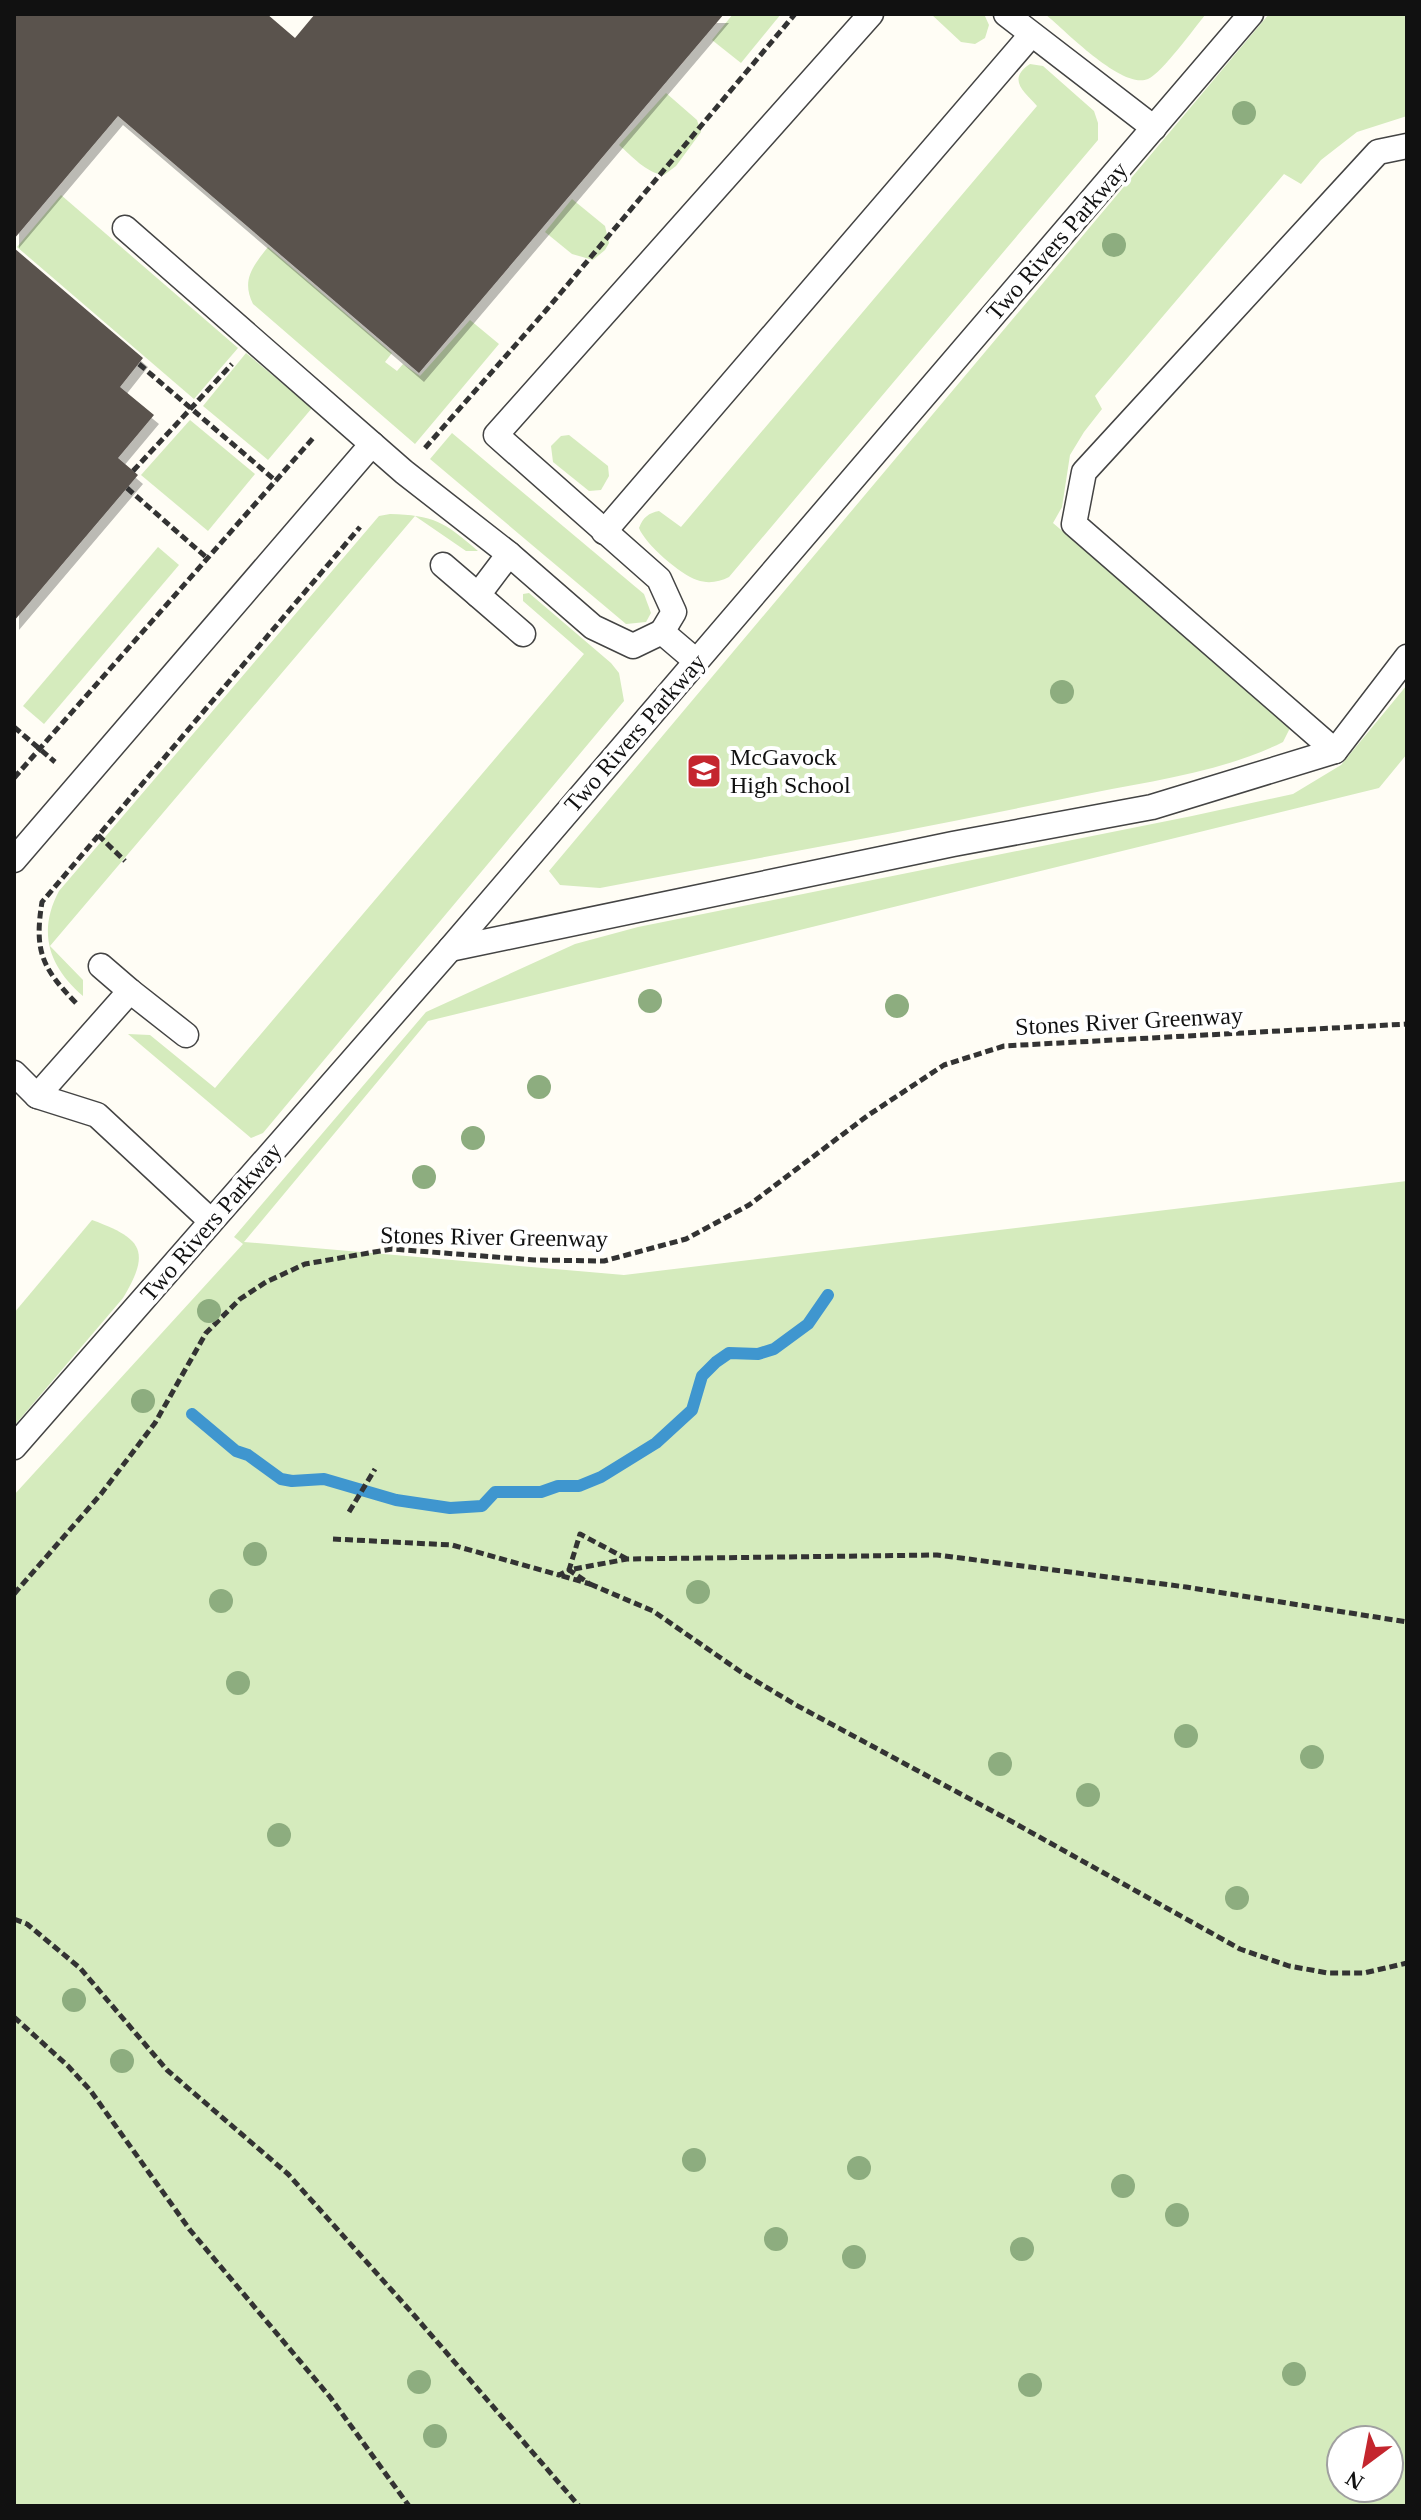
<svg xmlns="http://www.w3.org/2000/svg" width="1421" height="2520" font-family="'Times New Roman',serif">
<defs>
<filter id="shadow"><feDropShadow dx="5" dy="9" stdDeviation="0" flood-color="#0004"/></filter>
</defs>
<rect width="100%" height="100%" fill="#fffdf5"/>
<g fill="#d5ebbd" fill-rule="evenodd">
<polygon points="733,14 781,14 741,63 712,40"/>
<polygon points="931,14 984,14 989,25 985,38 975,44 961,42"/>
<path d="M1045,14H1206C1195,27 1162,73 1148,79C1122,90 1065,30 1045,14Z"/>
<path d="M1269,14H1407V116L1357,132L1321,160L1301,184L1284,174L1095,396L1102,409L1084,432L1070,455L1062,507L1053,523L1287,723L1290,728L1283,742C1219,774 1142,782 1072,797C915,830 757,858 600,888L560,885L549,871Z"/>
<path d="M1030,64L1043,66L1094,111L1098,123V140L729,577C719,582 708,584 697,580C681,575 645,544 639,528C643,517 649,513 659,511L681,527L1037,106C1025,92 1006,80 1030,64Z"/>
<path d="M666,93L697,120L701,132L676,166L664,175C646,173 632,156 619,145Z"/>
<polygon points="61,195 238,348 194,399 17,247"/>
<polygon points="572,199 605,226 609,243 605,250 593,260 572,254 545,232"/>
<path d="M268,247L392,353L385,362L397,371L403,364L420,376L470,320L499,344L415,444L253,304C241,280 253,266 268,247Z"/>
<polygon points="246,353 312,408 268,460 203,406"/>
<polygon points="190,420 255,474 208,531 141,475"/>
<polygon points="452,433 644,594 651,613 646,622 626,624 430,459"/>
<polygon points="569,435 608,466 609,476 601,490 589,491 553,462 551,446 561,436"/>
<path d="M390,514C433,515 445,522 478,551H466L415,516L50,946L83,980V996C49,967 37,932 59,891L379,516Z"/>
<polygon points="158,547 179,565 44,724 23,706"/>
<polygon points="529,593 611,663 619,673 624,701 263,1133 251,1138 128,1034 150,1035 215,1088 584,654 523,601 523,594"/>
<path d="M1407,685V754L1379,788L428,1021L244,1242L624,1275L1407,1181V2506H14V1495L243,1244L234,1237L426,1012L575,944L638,927L1192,816L1293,794L1341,765ZM1341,2440H1389V2488H1341Z"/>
<path d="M92,1220C141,1238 152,1250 123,1298L14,1426V1313Z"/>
</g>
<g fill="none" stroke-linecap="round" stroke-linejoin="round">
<polyline stroke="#3f96cf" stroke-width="12" points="192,1414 236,1451 248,1455 281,1479 292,1481 324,1479 396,1500 450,1508 482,1506 495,1492 541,1492 558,1486 579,1486 601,1477 656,1443 692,1410 702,1376 716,1362 729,1353 758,1354 774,1349 808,1324 828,1295"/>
</g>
<g fill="#5a524d" filter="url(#shadow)">
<polygon points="14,14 267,14 295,38 315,14 724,14 419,373 118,116 14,239"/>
<polygon points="14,248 143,358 120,387 154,415 118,458 138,475 14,621"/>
</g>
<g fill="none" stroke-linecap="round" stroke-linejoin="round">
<defs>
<g id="lane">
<polyline points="1006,14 1154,128"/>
<polyline points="125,228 372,444"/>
<polyline points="604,532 1031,35"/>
<polyline points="443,565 478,595 509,554"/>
<polyline points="478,595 523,634"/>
<polyline points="662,632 674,612 659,579 496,435 871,14"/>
<polyline points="1335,751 1074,524 1084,472 1378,152 1407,146"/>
<polyline points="14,860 372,444 404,472 509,554 593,627 633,646 662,632 696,661"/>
<polyline points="450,949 953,844 1152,807 1335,751 1407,657"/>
<polyline points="130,991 186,1035"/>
<polyline points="14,1073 37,1096 97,1115 211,1221"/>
<polyline points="37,1096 130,991 101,966"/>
<polyline points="14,1447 450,949 1251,14"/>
</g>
</defs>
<use href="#lane" stroke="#444" stroke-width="27"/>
<g stroke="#333" stroke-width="5" stroke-dasharray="8 4" stroke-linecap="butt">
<polyline points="139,364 276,481"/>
<polyline points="425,448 548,308 795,14"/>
<polyline points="133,471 232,364"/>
<polyline points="127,488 207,558"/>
<polyline points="14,727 55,762"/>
<polyline points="14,778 315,436"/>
<polyline points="98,835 125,861"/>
<path d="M76,1003C42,968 34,951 42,902L360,527"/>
<polyline points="349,1512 375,1469"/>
<polyline points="333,1539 452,1545 559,1575 569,1570 590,1584 559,1575"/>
<polyline points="627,1559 580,1534 569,1570 627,1559 937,1555 1186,1587 1407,1622"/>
<polyline points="590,1584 653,1611 741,1672 796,1705 1009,1820 1240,1949 1289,1966 1328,1973 1364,1973 1407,1963"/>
<polyline points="14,1594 101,1494 155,1423 206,1333 240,1299 266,1282 305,1264 392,1249 534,1260 604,1261 686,1239 749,1205 867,1116 944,1065 1004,1046 1407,1024"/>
<polyline points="14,1919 27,1924 80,1968 167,2070 288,2174 413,2314 579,2506"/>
<polyline points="14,2017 68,2066 90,2090 190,2230 330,2397 409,2506"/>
</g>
<use href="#lane" stroke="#fff" stroke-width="24"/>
</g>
<g fill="#8dad7f">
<circle cx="1244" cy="113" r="12"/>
<circle cx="1114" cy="245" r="12"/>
<circle cx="1062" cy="692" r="12"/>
<circle cx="650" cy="1001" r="12"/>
<circle cx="897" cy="1006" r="12"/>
<circle cx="539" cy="1087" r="12"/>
<circle cx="473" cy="1138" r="12"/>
<circle cx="424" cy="1177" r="12"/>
<circle cx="209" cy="1311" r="12"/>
<circle cx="143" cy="1401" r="12"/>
<circle cx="255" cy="1554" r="12"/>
<circle cx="698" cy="1592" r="12"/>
<circle cx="221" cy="1601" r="12"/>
<circle cx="238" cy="1683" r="12"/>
<circle cx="1186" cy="1736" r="12"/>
<circle cx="1312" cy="1757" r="12"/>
<circle cx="1000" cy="1764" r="12"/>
<circle cx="1088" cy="1795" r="12"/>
<circle cx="279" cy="1835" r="12"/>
<circle cx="1237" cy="1898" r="12"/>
<circle cx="74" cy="2000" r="12"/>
<circle cx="122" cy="2061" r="12"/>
<circle cx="694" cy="2160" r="12"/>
<circle cx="859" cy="2168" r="12"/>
<circle cx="1123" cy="2186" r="12"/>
<circle cx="1177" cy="2215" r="12"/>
<circle cx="776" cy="2239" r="12"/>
<circle cx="1022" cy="2249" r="12"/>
<circle cx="854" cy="2257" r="12"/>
<circle cx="1294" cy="2374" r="12"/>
<circle cx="419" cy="2382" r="12"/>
<circle cx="1030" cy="2385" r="12"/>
<circle cx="435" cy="2436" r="12"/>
</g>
<defs>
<symbol id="school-square" viewBox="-11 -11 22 22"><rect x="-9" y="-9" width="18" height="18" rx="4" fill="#c4262e" stroke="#fff"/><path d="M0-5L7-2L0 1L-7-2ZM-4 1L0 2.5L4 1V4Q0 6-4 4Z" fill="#fff"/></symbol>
</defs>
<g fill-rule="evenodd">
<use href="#school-square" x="684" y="751" width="40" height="40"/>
</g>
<g text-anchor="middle" stroke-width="8" stroke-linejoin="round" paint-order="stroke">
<g font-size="24" fill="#111" stroke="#fff">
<text transform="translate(1057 241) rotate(-49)" y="8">Two Rivers Parkway</text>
<text transform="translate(635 733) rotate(-49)" y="8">Two Rivers Parkway</text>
<text transform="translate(1129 1021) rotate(-3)" y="8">Stones River Greenway</text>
<text transform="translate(211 1222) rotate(-49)" y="8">Two Rivers Parkway</text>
<text transform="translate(494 1237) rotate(1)" y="8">Stones River Greenway</text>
</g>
<g font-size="24" fill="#111" stroke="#fff" text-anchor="start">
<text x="730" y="765">McGavock<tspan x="730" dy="28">High School</tspan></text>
</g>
</g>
<rect width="1421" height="2520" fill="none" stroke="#111111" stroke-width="32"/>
<g transform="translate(1365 2464) rotate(212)"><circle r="38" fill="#ffffff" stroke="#a0a0a0" stroke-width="2"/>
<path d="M0-6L14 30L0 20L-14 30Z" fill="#c4262e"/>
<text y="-12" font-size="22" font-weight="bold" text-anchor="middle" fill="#111111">N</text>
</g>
</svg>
